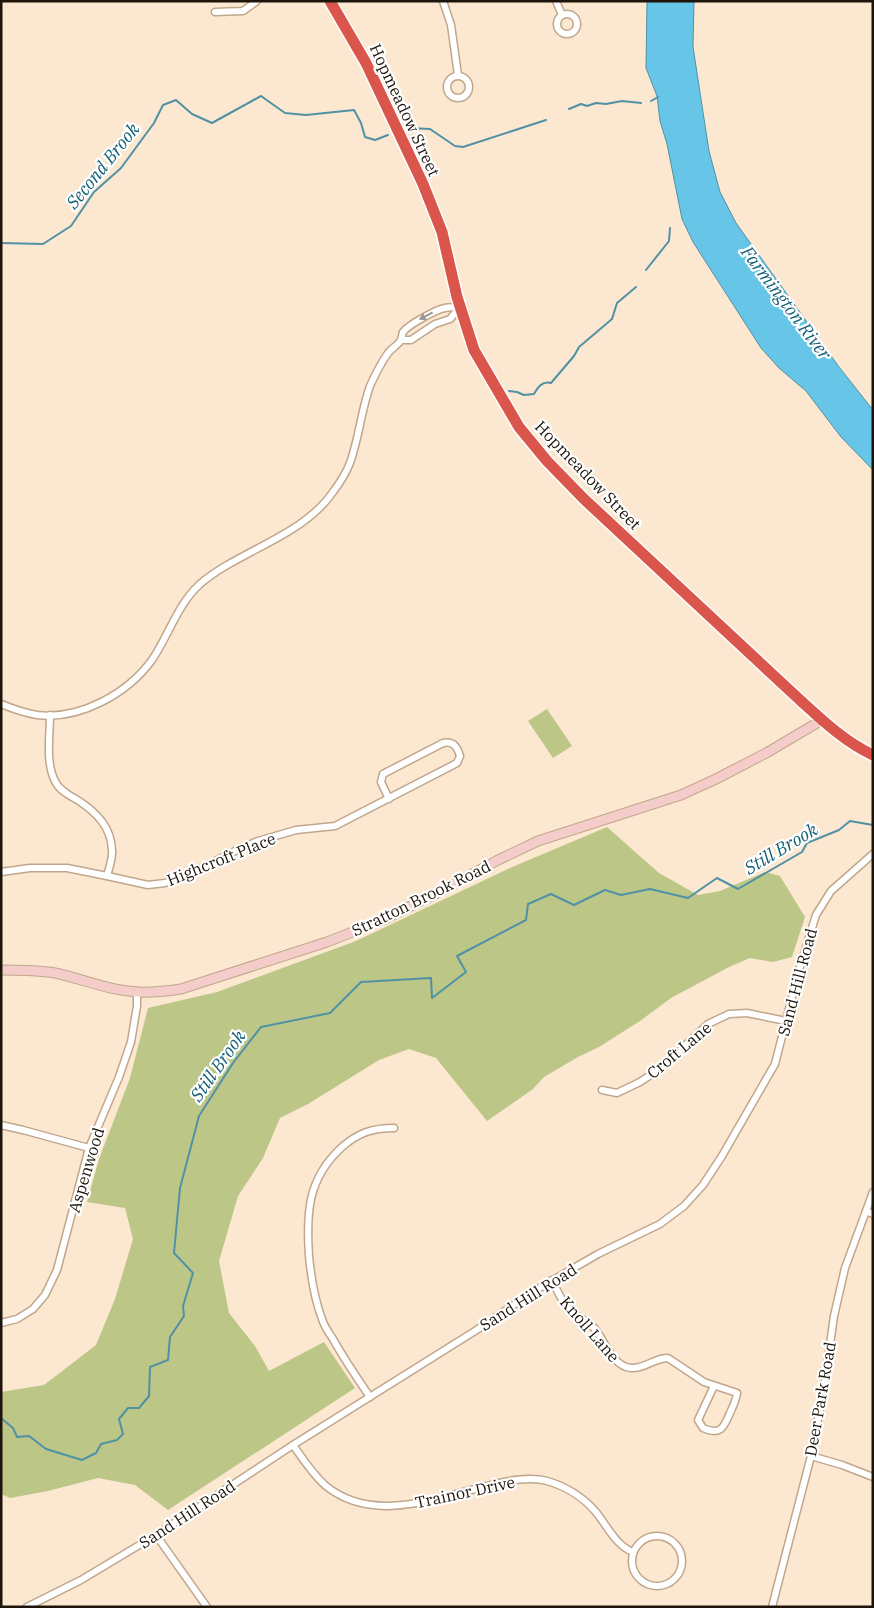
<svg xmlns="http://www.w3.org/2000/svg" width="874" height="1608" font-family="'IBM Plex Serif',serif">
<rect width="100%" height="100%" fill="#fce7d0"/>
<g fill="#bcc787">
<polygon points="547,709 572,746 553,758 528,721"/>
<polygon points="607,827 659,873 698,895 720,891 765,872 780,876 805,917 792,957 773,962 750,958 729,967 671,998 640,1021 599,1047 578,1057 544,1077 533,1089 487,1121 436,1058 409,1049 379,1060 308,1104 280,1118 263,1158 238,1196 219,1261 229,1313 255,1346 269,1371 324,1342 355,1388 168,1510 135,1485 98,1478 48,1491 10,1498 1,1494 1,1392 44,1385 96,1345 115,1299 133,1239 125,1208 87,1202 99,1159 130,1078 148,1008 217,992 356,941 510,868"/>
</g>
<polygon fill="#67c6e8" stroke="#5191a5" points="647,1 694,1 693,47 709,151 720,192 736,223 839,367 873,410 873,470 841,437 806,391 779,368 761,348 693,242 682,219 667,144 660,121 657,96 646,68"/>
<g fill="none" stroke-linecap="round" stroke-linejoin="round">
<g stroke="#5191a5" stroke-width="2">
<polyline points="651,101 658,97"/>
<polyline points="569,109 581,104 587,106 596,103 606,104 622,101 641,103"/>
<polyline points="408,128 430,129 455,146 463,147 546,120"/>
<polyline points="1,243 43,244 71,226 94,192 121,168 154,123 163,105 176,100 192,114 212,123 261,96 285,113 306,115 354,110 361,123 365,137 375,140 388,135"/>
<polyline points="646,270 669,241 670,228"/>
<path d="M509,391L517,392L524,395L534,394C538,387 542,381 551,383L574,356L579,347L612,319L617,303L636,287"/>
<polyline points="1,1418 13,1428 17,1437 29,1436 46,1449 82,1460 96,1453 101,1444 117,1440 123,1434 119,1419 128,1408 139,1408 149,1396 150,1367 168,1360 170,1337 184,1316 183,1306 193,1273 174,1253 180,1188 199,1116 233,1063 261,1027 330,1013 361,982 431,978 432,998 466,972 457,956 526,920 528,904 551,894 574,905 605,890 621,895 650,889 688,898 717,878 738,889 802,852 807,843 839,830 850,821 873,825"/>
</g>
<defs>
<g id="street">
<polyline points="443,1 451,25 458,75"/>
<polyline points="556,1 562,15"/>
<polyline points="215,12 243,11 257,1"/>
<circle cx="567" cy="24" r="10"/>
<circle cx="458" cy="87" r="11"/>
<polyline points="401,340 411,340 435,324 450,319 460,307"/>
<path d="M1,704C13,709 25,713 37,715C80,720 127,694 152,660C169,635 177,605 200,584C240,550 303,536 333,492C339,484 346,473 350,463C359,438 361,411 370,386C375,375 381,363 388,353C392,348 398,345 401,340C402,338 402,334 403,332C408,325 437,309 445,308C450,307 455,307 460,307"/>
<path d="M1,872L30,868H67L107,876C109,868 113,858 112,850C111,827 97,813 79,801C71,796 61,792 56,783C45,764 50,736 50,715"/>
<path d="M107,876L148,885L165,883L183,877L239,849L258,841L296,830L335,826L457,763L460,756C457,746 453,741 443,743L383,774L381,782L389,799"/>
<polyline points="602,1090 617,1093 640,1082 661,1068 708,1024 729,1014 747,1013 786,1021"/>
<polyline points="1,1125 23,1130 89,1148"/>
<polyline points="866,1211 873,1214"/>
<path d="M552,1280C557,1290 562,1303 570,1310C578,1318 588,1321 595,1329C605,1341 613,1367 631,1368C645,1369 654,1358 668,1358L704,1382L737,1393C736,1401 733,1406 730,1413C724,1427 721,1436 703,1428L698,1420L714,1386"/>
<polyline points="1,1323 17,1319 33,1309 45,1295 57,1270 89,1148 119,1077 131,1042 137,1006 137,992"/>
<path d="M370,1397C357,1378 344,1359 333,1339C329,1333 324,1326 322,1319C314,1298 311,1277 309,1256C306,1212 308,1178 342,1147C358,1133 372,1128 394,1128"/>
<path d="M293,1445C303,1459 313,1475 326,1486C373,1524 436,1498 487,1486C506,1481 529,1476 547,1481C565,1486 583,1497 595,1511C607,1525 615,1545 633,1552"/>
<polyline points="811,1456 842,1465 873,1477"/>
<polyline points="156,1535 207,1607"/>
<circle cx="657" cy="1561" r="25"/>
<polyline points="27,1607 81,1580 156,1535 293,1445 475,1331 536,1290 598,1254 660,1224 684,1206 703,1185 722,1156 775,1064 799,970 816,915 831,891 873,854"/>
<polyline points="772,1607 811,1456 824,1387 834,1316 845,1268 873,1192"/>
</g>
<path id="secondary" d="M1,970C20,970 37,970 55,973C83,979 110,991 139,992C153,993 167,991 181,989L327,942L383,920L441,891L498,860L538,841L681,795L716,779L768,752L822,720"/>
<path id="highway" d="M330,1L366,63L423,184L442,232L457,297L474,350L519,427L547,461L584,499L800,700C822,720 845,742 873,755"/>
</defs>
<use href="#street" stroke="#c0a78c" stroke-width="9"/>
<use href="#secondary" stroke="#c0a78c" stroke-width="11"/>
<use href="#highway" stroke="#fff" stroke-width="14"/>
<use href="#street" stroke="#fff" stroke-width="6"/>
<use href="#secondary" stroke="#f4ccca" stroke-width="9"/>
<use href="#highway" stroke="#da564d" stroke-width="11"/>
</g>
<defs><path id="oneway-solid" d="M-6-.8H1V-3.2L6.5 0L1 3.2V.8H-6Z" transform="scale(1.25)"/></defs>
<use fill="#999591" href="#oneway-solid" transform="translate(426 316) rotate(152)"/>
<g text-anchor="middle" stroke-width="4.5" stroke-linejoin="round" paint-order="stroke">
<g font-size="16" fill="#1d140a" stroke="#fff">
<text transform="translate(405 110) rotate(65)" y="6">Hopmeadow Street</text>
<text transform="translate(588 475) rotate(46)" y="6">Hopmeadow Street</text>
<text transform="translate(221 859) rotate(-22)" y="6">Highcroft Place</text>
<text transform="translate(421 898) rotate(-26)" y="6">Stratton Brook Road</text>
<text transform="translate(797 982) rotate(-75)" y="6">Sand Hill Road</text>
<text transform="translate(679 1050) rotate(-40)" y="6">Croft Lane</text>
<text transform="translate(86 1170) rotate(-73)" y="6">Aspenwood</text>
<text transform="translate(528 1297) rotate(-32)" y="6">Sand Hill Road</text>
<text transform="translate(590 1329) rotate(49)" y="6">Knoll Lane</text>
<text transform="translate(820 1399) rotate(-80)" y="6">Deer Park Road</text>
<text transform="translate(465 1492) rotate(-12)" y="6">Trainor Drive</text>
<text transform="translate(187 1514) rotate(-33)" y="6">Sand Hill Road</text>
</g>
<g font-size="18" font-style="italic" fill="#136078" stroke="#fff">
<text transform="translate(103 166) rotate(-51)" y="6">Second Brook</text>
<text transform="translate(786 303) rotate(53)" y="6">Farmington River</text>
<text transform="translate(781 849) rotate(-31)" y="6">Still Brook</text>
<text transform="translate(218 1066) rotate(-55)" y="6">Still Brook</text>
</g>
</g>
<rect width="874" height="1608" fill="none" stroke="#1d140a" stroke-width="5"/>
</svg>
